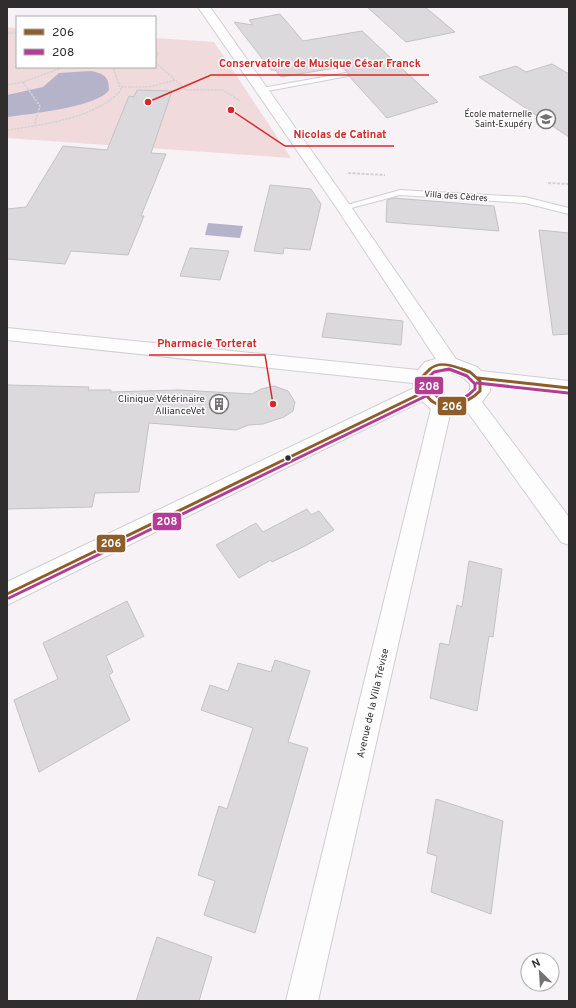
<svg xmlns="http://www.w3.org/2000/svg" width="576" height="1008" font-family="Overpass,sans-serif">
<rect width="100%" height="100%" fill="#f6f2f5"/>
<polygon fill="#f0dadb" points="7,27 17,28 17,67 155,67 155,38 214,42 291,158 7,138"/>
<g fill="#b4b3ca">
<path d="M91,71C104,74 109,76 109,90C98,107 29,114 7,117V95L43,87L59,73Z"/>
<polygon points="208,223 243,226 240,238 205,235"/>
</g>
<g fill="#dbd9db" stroke="#c4c2c5">
<polygon points="367,7 425,7 455,32 406,42"/>
<polygon points="280,14 303,41 362,31 438,102 387,118 349,76 349,73 341,67 281,77 275,70 271,70 234,22 253,25 249,20"/>
<polygon points="552,64 569,74 569,137 479,77 516,66 526,72"/>
<polygon points="137,90 172,91 151,153 166,154 141,216 144,216 128,255 71,251 65,264 7,259 7,209 26,207 63,146 107,150 129,96 134,97"/>
<polygon points="270,185 311,189 321,204 310,250 284,248 283,254 254,251"/>
<polygon points="393,198 494,206 499,231 386,222 387,200"/>
<polygon points="539,230 569,233 569,334 553,335"/>
<polygon points="190,248 229,251 220,280 180,276"/>
<polygon points="327,313 403,321 401,345 322,337"/>
<polygon points="7,385 89,387 88,390 111,390 111,392 179,390 252,394 261,389 274,386 288,391 295,402 293,411 284,417 263,424 249,425 236,430 149,423 139,492 95,493 92,507 7,509"/>
<polygon points="307,509 311,515 319,511 334,530 305,546 272,562 271,560 239,578 216,545 256,523 263,532"/>
<polygon points="469,561 502,569 493,637 489,636 477,711 430,698 440,643 449,645 457,605 462,607"/>
<polygon points="127,601 144,636 106,656 113,672 109,675 130,720 39,772 14,700 58,679 43,643"/>
<polygon points="275,660 310,671 288,742 308,748 255,933 204,915 215,881 198,875 219,806 227,809 253,728 201,710 210,685 228,691 238,663 271,672"/>
<polygon points="436,799 503,821 491,914 431,892 437,856 427,853"/>
<polygon points="157,937 212,957 199,1001 136,1001"/>
</g>
<g fill="none" stroke-linecap="round" stroke-linejoin="round">
<defs>
<g id="lane">
<polygon points="346,73 348,74 348,76 262,92 258,90 262,88"/>
<polygon points="400,190 525,197 569,208 569,214 525,203 400,195 344,210 340,207"/>
</g>
<path id="street" d="M198,7H210L349,204L456,359L477,367L481,371L569,381V395L490,386V391L482,402L569,517V545L561,542L467,411L450,414L318,1001H286L431,409L422,401L7,605V582L414,388L413,383L7,340V328L418,370L425,362L436,359L336,207ZM448,371L463,377L470,384V390C457,407 435,400 432,379L438,373Z"/>
</defs>
<use href="#lane" stroke="#d1ced1" stroke-width="2"/>
<use href="#street" stroke="#d1ced1" stroke-width="2"/>
<g stroke="#d2d2d2" stroke-width="1.5" stroke-dasharray="2.5 1" stroke-linecap="butt">
<polyline points="7,33 17,33"/>
<polyline points="155,51 158,54 155,58"/>
<polyline points="155,62 186,90 223,90 240,101"/>
<polyline points="111,67 115,67"/>
<polyline points="23,82 40,106 34,126"/>
<polyline points="7,85 23,82 64,67"/>
<polyline points="121,87 149,87 175,80"/>
<path d="M7,130C42,125 97,118 121,90L113,68"/>
</g>
<g stroke="#d2d2d2" stroke-width="2" stroke-dasharray="3 1.5" stroke-linecap="butt">
<polyline points="348,173 385,175"/>
<polyline points="548,183 569,184"/>
</g>
<use href="#lane" fill="#fefdfe" fill-rule="evenodd"/>
<use href="#street" fill="#fefdfe" fill-rule="evenodd"/>
<defs>
<path id="bus-1-far1" d="M429,370C439,360 454,366 465,370"/>
<g id="bus-1">
<path d="M430,369L422,377C423,381 422,386 424,390C434,415 466,406 480,391V381L470,372L462,369"/>
<polyline points="478,378 569,388"/>
<polyline points="7,594 424,392"/>
</g>
<polyline id="bus-2-far1" points="444,370 451,370"/>
<g id="bus-2">
<path d="M449,369L467,376L475,384V389C457,408 435,405 427,379L434,372Z"/>
<polyline points="477,383 568,393"/>
<polyline points="9,598 426,396"/>
</g>
</defs>
<use href="#bus-1-far1" stroke="#fff" stroke-width="5"/>
<use href="#bus-1" stroke="#fff" stroke-width="6"/>
<use href="#bus-2-far1" stroke="#fff" stroke-width="5"/>
<use href="#bus-2" stroke="#fff" stroke-width="6"/>
<use href="#bus-1-far1" stroke="#8d5e2a" stroke-width="2.5"/>
<use href="#bus-1" stroke="#8d5e2a" stroke-width="3"/>
<use href="#bus-2-far1" stroke="#b43c95" stroke-width="2.5"/>
<use href="#bus-2" stroke="#b43c95" stroke-width="3"/>
</g>
<defs>
<symbol id="school-ring" viewBox="-11 -11 22 22"><circle r="9.5" fill="#fff" stroke="#757274" stroke-width="1.5"/><path d="M0-5L7-2L0 1L-7-2ZM-4 1L0 2.5L4 1V4Q0 6-4 4Z" fill="#757274"/></symbol>
<symbol id="building-ring" viewBox="-11 -11 22 22"><circle r="9.5" fill="#fff" stroke="#757274" stroke-width="1.5"/><path d="M-4-6H4V6H1V3H-1V6H-4ZM-2.5-4.3h1.7v1.8h-1.7ZM.8-4.3h1.7v1.8H.8ZM-2.5-1h1.7V.8h-1.7ZM.8-1h1.7V.8H.8Z" fill="#757274"/></symbol>
</defs>
<g fill-rule="evenodd">
<use href="#school-ring" x="535" y="108" width="22" height="22"/>
<use href="#building-ring" x="208" y="393" width="22" height="22"/>
</g>
<circle fill="#302d2f" stroke="#fff" stroke-width="1.5" cx="288" cy="458" r="3.5"/>
<g text-anchor="middle" stroke-width="3" stroke-linejoin="round" paint-order="stroke">
<g font-size="9" fill="#302d2f" stroke="#fff" text-anchor="end">
<text x="532" y="117">École maternelle<tspan x="532" dy="10">Saint-Exupéry</tspan></text>
</g>
<g font-size="9" fill="#302d2f" stroke="#fff">
<text transform="translate(456 196) rotate(4)" y="3">Villa des Cèdres</text>
</g>
<g font-size="10" fill="#302d2f" stroke="#fff" text-anchor="end">
<text x="205" y="402">Clinique Vétérinaire<tspan x="205" dy="12">AllianceVet</tspan></text>
</g>
<g font-size="10" fill="#302d2f" stroke="#fff">
<text transform="translate(372 703) rotate(-77)" y="4">Avenue de la Villa Trévise</text>
</g>
</g>
<path fill="none" stroke="#d62828" stroke-width="1.5" d="M148 102L211 75H429M231 110L285 146H394M273 404L265 355H149"/>
<g fill="#d62828" stroke="#fff" stroke-width="1.5">
<circle cx="148" cy="102" r="4"/>
<circle cx="231" cy="110" r="4"/>
<circle cx="273" cy="404" r="4"/>
</g>
<g font-size="11" text-anchor="middle" font-weight="bold" fill="#d62828" stroke="#fff" stroke-width="3" stroke-linejoin="round" paint-order="stroke">
<text x="320" y="67">Conservatoire de Musique César Franck</text>
<text x="340" y="138">Nicolas de Catinat</text>
<text x="207" y="347">Pharmacie Torterat</text>
</g>
<g stroke="#fff" stroke-width="1.5">
<rect x="414" y="376" width="30" height="19" rx="4" fill="#b43c95"/>
<rect x="437" y="396" width="30" height="20" rx="4" fill="#8d5e2a"/>
<rect x="152" y="512" width="30" height="19" rx="4" fill="#b43c95"/>
<rect x="96" y="534" width="30" height="19" rx="4" fill="#8d5e2a"/>
</g>
<g font-size="11" text-anchor="middle" font-weight="bold" fill="#fff">
<text x="429" y="390">208</text>
<text x="452" y="410">206</text>
<text x="167" y="525">208</text>
<text x="111" y="547">206</text>
</g>
<rect width="576" height="1008" fill="none" stroke="#302d2f" stroke-width="16"/>
<rect x="16" y="16" width="140" height="52" fill="#ffffff" stroke="#acabac"/>
<rect x="24" y="29" width="20" height="6" fill="#8d5e2a" stroke="#acabac"/>
<text x="52" y="36" font-size="12" fill="#302d2f">206</text>
<rect x="24" y="49" width="20" height="6" fill="#b43c95" stroke="#acabac"/>
<text x="52" y="56" font-size="12" fill="#302d2f">208</text>
<g transform="translate(540 972) rotate(335)"><circle r="19" fill="#ffffff" stroke="#acabac"/>
<path d="M0-3L7 15L0 10L-7 15Z" fill="#757274"/>
<text y="-6" font-size="11" font-weight="bold" text-anchor="middle" fill="#302d2f">N</text>
</g>
</svg>
